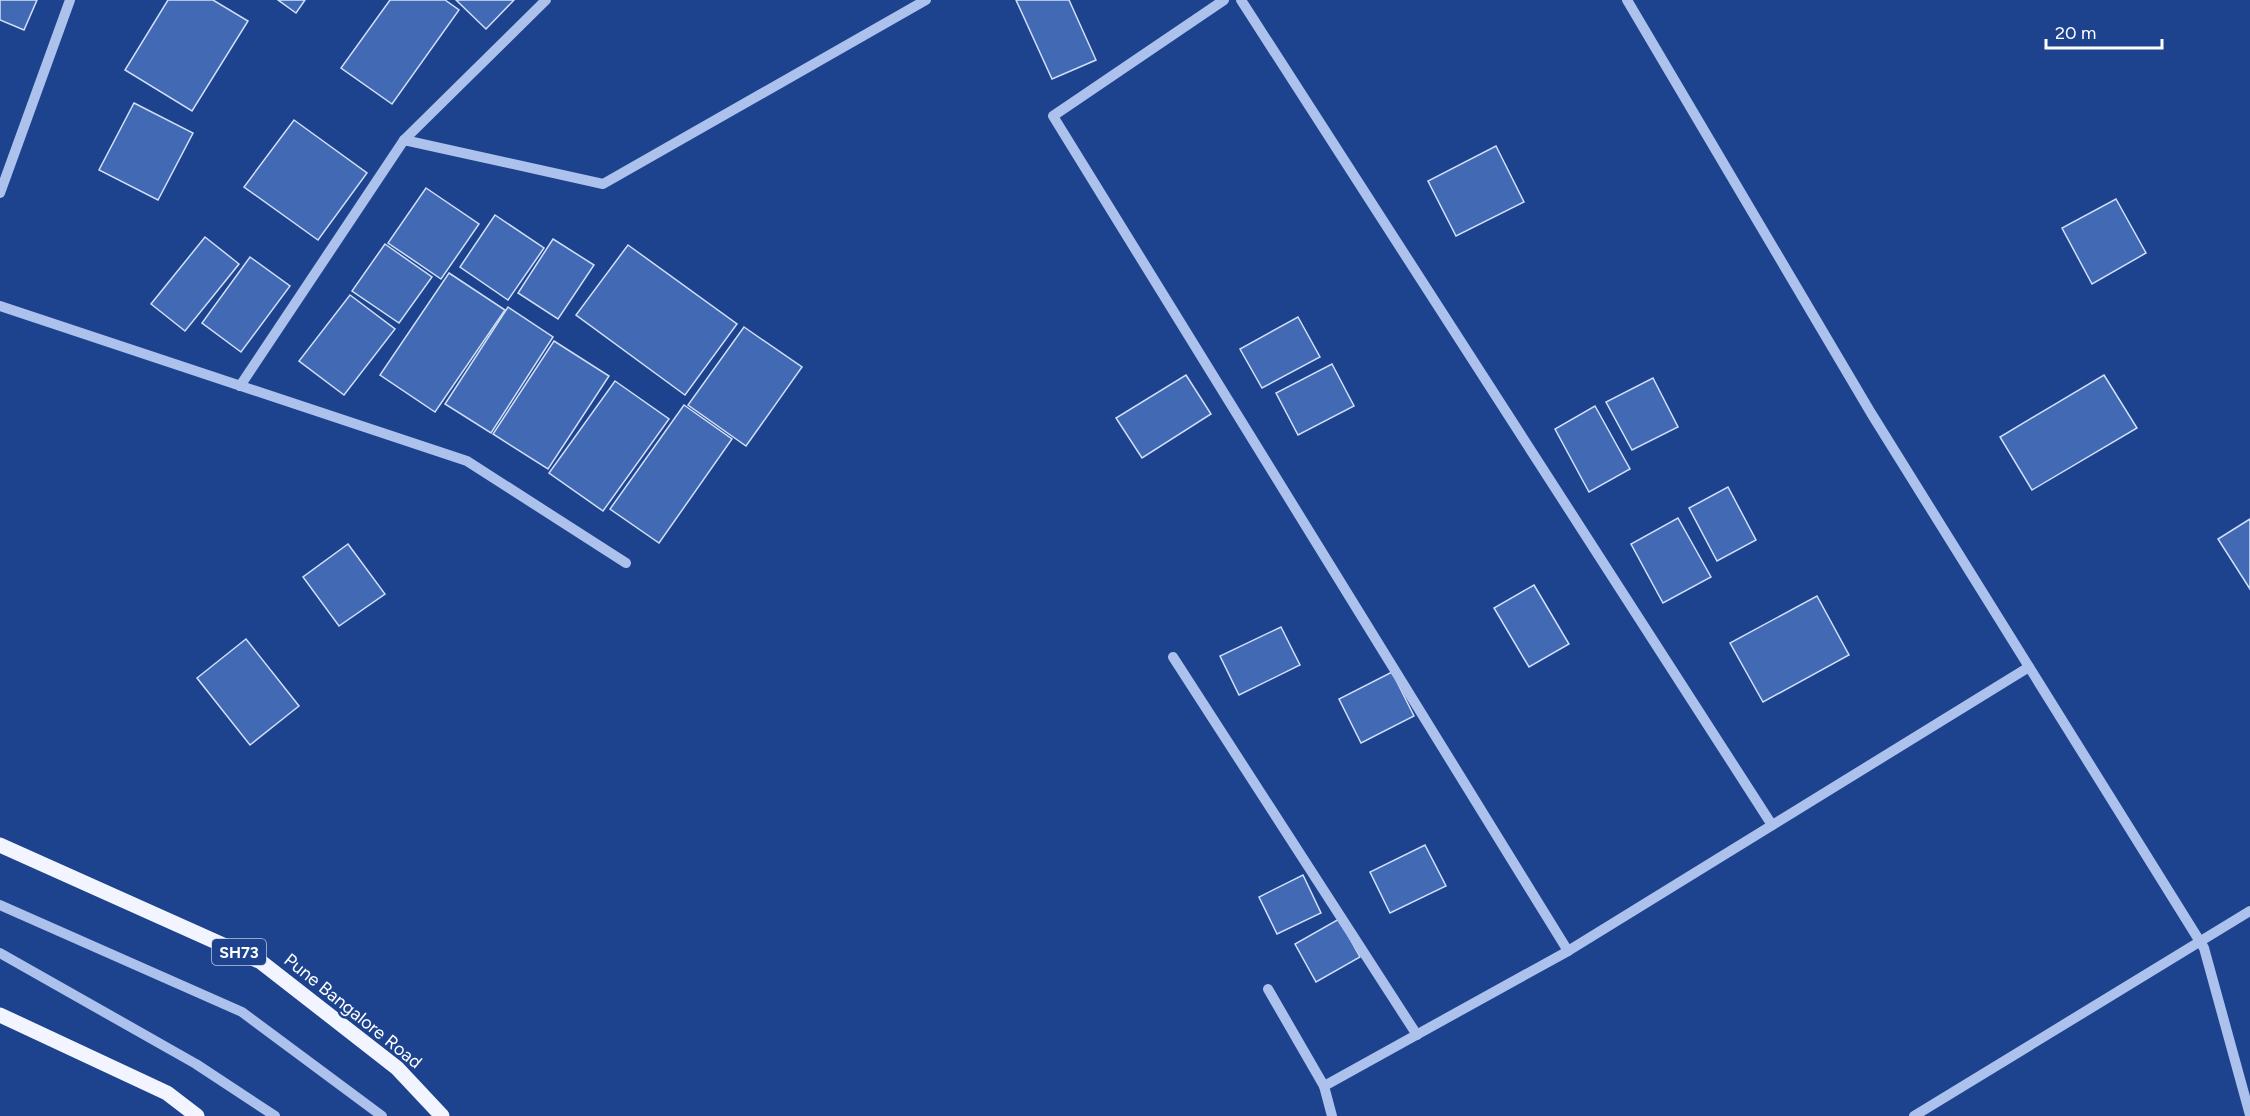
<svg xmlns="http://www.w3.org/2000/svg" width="2250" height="1116" font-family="Figtree,sans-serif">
<rect width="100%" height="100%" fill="#1e438e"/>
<g fill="#4269b3" stroke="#d1dff9" stroke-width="1.5">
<polygon points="0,0 37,0 24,30 0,20"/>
<polygon points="168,0 213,0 248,21 192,111 125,70"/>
<polygon points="278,0 305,0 296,13"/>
<polygon points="390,0 445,0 459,10 392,104 341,68"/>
<polygon points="456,0 514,0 486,29"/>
<polygon points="1016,0 1069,0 1096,60 1052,79"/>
<polygon points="134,103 193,133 158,200 99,170"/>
<polygon points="294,120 367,173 318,240 244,187"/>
<polygon points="1496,146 1524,202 1456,236 1428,181"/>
<polygon points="426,188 479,224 441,279 388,243"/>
<polygon points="2116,199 2146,253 2092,284 2062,228"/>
<polygon points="495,215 544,248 508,300 460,267"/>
<polygon points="205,237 239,264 185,331 151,304"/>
<polygon points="553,239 594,265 558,319 518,293"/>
<polygon points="385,244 432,277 399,323 352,291"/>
<polygon points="628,245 737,324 685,395 576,315"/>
<polygon points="250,257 290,286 241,352 202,323"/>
<polygon points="449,273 505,310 435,412 380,375"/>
<polygon points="350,295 395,329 344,395 299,361"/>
<polygon points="508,307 553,337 491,433 445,404"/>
<polygon points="1298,317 1320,357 1262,388 1240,349"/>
<polygon points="744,327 802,367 746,446 688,405"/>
<polygon points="554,341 609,376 548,469 493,434"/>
<polygon points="1332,364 1354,406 1298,435 1276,393"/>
<polygon points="1186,375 1211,414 1142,458 1116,418"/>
<polygon points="2104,375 2137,428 2032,490 2000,437"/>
<polygon points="1653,378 1678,427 1632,450 1606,402"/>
<polygon points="615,381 669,419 603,511 549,473"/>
<polygon points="684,405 732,439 659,543 610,509"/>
<polygon points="1595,406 1630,469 1589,492 1555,429"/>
<polygon points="1728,487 1756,540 1717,561 1689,508"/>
<polygon points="1678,518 1711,577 1663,603 1631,544"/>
<polygon points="2250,519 2250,589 2218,539"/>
<polygon points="348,544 385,594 339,626 303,577"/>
<polygon points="1534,585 1569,644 1529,667 1494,608"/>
<polygon points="1817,596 1849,655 1763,702 1730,643"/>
<polygon points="1281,627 1300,665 1239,695 1220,656"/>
<polygon points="246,639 299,706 250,745 197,678"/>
<polygon points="1392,672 1414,716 1361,743 1339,699"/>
<polygon points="1425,845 1446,886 1390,913 1370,872"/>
<polygon points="1303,875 1321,913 1277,934 1259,897"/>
<polygon points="1339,919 1360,957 1316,982 1295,944"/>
</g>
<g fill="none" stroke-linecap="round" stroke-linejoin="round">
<g stroke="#acc2ed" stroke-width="10">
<polyline points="1224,0 1053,116 1568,951 2029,667"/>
<polyline points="1241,0 1772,825"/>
<polyline points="1627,0 1871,413 2204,948 2250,1115"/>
<polyline points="404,140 603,184 926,0"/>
<polyline points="0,193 70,0"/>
<polyline points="0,306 467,461 626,563"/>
<polyline points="240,386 404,140 546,0"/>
<polyline points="1173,657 1417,1035"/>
<polyline points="0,905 242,1012 382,1116"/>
<polyline points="0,953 196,1064 275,1116"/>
<polyline points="1268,989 1324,1086 1568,951"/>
<polyline points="1324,1086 1332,1116"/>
<polyline points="1914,1116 2250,911"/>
</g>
<g stroke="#f2f5ff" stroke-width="15">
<polyline points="0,845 261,962 397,1068 442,1116"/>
<polyline points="0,1015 167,1093 197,1116"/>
</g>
</g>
<g text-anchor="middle" stroke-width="5" stroke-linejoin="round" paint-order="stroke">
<rect fill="#1e438e" stroke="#bcc7dd" stroke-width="1.5" x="212" y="939" width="54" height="26" rx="4.5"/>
<g font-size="16" font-weight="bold" fill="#fff">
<text x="239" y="958">SH73</text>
</g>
<g font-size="18" fill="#fff" stroke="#1e438e">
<text transform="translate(353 1011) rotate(39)" y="6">Pune Bangalore Road</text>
</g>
</g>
<path d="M2046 39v9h116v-9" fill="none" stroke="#ffffff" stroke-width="3"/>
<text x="2055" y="39" font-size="18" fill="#ffffff" stroke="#1e438e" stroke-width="4.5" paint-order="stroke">20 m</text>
</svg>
